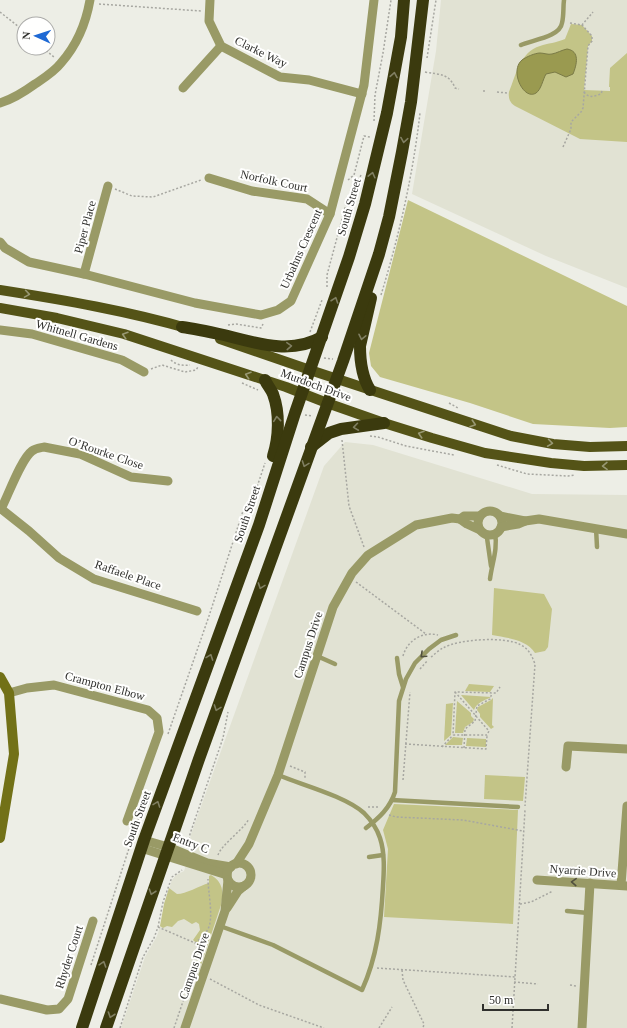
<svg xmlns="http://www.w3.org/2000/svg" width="627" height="1028" font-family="Georgia,serif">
<rect width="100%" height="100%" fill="#edeee6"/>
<g fill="#e1e2d3">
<polygon points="441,0 627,0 627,288 546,256 412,194 436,51"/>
<polygon points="345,442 373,445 532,494 627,495 627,1028 121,1028 145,957 157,936 162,920 164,904 172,880 176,875 184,871 192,847 190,839 191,834 324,466"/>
</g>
<g fill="#c3c487">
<path d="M571,24L582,25L592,36V41L588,46L584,90L610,91V87H609L610,68L627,53V142L580,139L515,106C510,103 508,98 509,92C516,75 520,52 540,46C548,43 556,43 565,39Z"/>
<polygon points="408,200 627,306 627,427 610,428 533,424 470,403 380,377 371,366 369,353"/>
<path d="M494,588L544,594L552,609L548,647L545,651L535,653C526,639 507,638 492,635Z"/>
<polygon points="469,684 494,686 490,692 465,691"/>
<path d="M461,695L491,697C484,701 477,702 474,710Z"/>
<polygon points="493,698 492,725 494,727 491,729 480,717 480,714 477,710 478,707 491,700"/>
<polygon points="457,701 471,713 471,716 474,719 473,722 465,727 463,733 455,733"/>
<polygon points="453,703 451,735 444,741 446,704"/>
<polygon points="453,737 463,738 462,745 445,745"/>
<polygon points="467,738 486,739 486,747 466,746"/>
<polygon points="485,775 525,777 523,801 484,799"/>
<polygon points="394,804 518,810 513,924 384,917 388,849 383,830"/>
<path d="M211,875C223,882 224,892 221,905L199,971L196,970C200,960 203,947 193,940L200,930L199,924L196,922L192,924L184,919L178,921L172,927L167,926L163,928L160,926L164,904L169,888L177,894C186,894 199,886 209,883V876Z"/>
</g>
<path fill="#9a9a50" stroke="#7a7a46" d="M567,49C580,51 577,64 573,74L566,77L555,72L546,74C543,79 541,90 536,93C524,101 509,71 522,60C526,57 535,53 540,53C544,53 548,55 552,54C557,53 562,50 567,49Z"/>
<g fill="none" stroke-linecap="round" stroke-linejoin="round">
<g stroke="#a7a7a1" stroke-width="1.5" stroke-dasharray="2 2" stroke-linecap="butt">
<polyline points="99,4 201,11"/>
<polyline points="0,12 24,31"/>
<polyline points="570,23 582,25 593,12"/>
<polyline points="43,48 54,57"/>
<polyline points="427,58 436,0"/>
<path d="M425,72C440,75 449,73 455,88L459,89"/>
<polyline points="483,91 487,91"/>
<polyline points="497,92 507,93"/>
<path d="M584,92C589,99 594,96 601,94L602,91"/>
<polyline points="374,121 375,95 383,53 391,0"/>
<polyline points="563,147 571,129 571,122 581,112 583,108 588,46 592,41 592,36 582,25"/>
<polyline points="348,180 354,175 364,136 370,137"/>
<polyline points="115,189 132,196 153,197 201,180"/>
<polyline points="327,287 327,275 345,208 361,175"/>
<path d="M381,295C399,236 413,175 420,113"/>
<polyline points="228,325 236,324 261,328 263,324"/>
<polyline points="310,332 322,300"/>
<polyline points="324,358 333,359"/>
<path d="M171,360C176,365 183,366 190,365"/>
<polyline points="151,369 162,365 185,372 196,370 198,367"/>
<polyline points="242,383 258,390"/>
<polyline points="346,400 348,392"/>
<polyline points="449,403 458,408"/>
<polyline points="305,415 313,416"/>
<polyline points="370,436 378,437 406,446 454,455"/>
<polyline points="342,440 349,506 364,547"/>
<polyline points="497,465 527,474 568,476 575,475"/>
<polyline points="356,582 426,634"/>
<path d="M403,656C407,641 422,631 438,635"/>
<path d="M431,657C435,654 439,650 443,648C458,639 506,636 521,645C529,649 532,656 535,664L525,806"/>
<polyline points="420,669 428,660"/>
<polyline points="455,692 489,731 487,735 453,735 455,692 496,693 500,687"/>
<polyline points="168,734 209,616 243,511 254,496 265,463"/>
<polyline points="405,744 486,749 487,736"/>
<polyline points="442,747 453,735"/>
<polyline points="464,748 465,729 475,721 477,706 490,699 492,693"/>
<polyline points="290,766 305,772 305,778"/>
<polyline points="403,780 410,692"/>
<polyline points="368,807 380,807"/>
<polyline points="389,815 396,817 463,820 523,831"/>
<polyline points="191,847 189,839 190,834 223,738 228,712"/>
<path d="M218,855C222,844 242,831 249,819"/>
<polyline points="520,904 531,902 553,891"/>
<polyline points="158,927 195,943 198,948 196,963 174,1028"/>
<path d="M195,943C200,939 205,935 208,929C214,918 208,892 208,879"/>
<polyline points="91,965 148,790"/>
<polyline points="377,968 515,977"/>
<polyline points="402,970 403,980 424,1024 423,1028"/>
<polyline points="210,979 259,1005 324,1028"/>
<polyline points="514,982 538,984"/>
<polyline points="570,985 576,986"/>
<polyline points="120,1028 143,957 154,938 158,927 163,902 172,877 182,870"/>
<polyline points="379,1028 392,1007"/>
<polyline points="512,1028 525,810"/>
</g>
<g stroke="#999a66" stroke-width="4.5">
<path d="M521,45C532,40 560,37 562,23C564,15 563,7 564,0"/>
<polyline points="596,528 597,547"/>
<polyline points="482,532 487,538 491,566"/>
<path d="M490,579C492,563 498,549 495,533"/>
<polyline points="317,656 335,664"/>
<polyline points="397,658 399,674 403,687"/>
<polyline points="392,800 518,807"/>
<path d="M366,828C379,818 390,808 395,792L399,701L406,679L415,663L429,649L441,640L456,635"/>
<polyline points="369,857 383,855"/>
<polyline points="567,911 588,913"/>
<path d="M220,926L273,945L362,990C377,957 381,923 383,886C384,871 385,853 380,838C377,829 371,820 364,813C345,796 302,785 278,775"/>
</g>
<g stroke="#999a66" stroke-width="9">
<polyline points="210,0 209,21 221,46 280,77 309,80 362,94"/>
<polyline points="183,88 221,46"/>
<path d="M0,103C13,99 24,92 35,84C44,78 54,72 61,63C76,46 86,23 90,0"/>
<polyline points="209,178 252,191 307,199 330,214"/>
<polyline points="0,242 5,248 29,262 84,274 195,303 261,315 278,310 291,301 330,214 364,85 374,0"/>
<polyline points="84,274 108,186"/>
<polyline points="0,330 32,334 122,360 144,372"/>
<polyline points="0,508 29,531 59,558 94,579 197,611"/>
<path d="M1,509C8,496 21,459 32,451C36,448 40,448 44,447L80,454L131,477L168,481"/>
<circle cx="490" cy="523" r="12"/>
<polyline points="500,516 525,521 539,519 627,534"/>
<polyline points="460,519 467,524 480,530"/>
<polyline points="501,527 518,524 525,521"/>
<polyline points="9,693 27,688 54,685 148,710 157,718 159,732 127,821"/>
<polyline points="566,767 568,746 627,749"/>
<polyline points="144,840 168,847 207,863 231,867"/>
<polyline points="141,848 227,875"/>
<circle cx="239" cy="875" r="12"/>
<polyline points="236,864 249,844 278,775 333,607 352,573 368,555 416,525 452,518 460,519 464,516 480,516"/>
<polyline points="537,880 627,886"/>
<polyline points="621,885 627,806"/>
<polyline points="227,908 238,891 244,886"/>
<polyline points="0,999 47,1010 59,1009 68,999 93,921"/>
<polyline points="185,1028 225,911 228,880"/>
<polyline points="582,1028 590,883"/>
</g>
<polyline stroke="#727117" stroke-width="10" points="0,677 9,693 14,754 0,838"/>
<g stroke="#545317" stroke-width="10">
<path d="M0,290C64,300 128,311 190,329"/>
<polyline points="0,308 57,318 124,334 286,387 327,403 384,423 432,438 485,453 551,463 584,466 627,465"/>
<polyline points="220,339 310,370 511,436 553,444 590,447 627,446"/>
</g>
<g stroke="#3b3a0e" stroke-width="12">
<path d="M182,327C196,329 210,332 224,335C256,343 291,355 322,337"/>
<path d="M265,380C267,385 271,389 273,394C280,413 279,437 273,456"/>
<path d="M370,390C362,377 360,362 360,346L371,298"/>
<polyline points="311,447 329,433 341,429 384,423"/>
<polyline points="82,1028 144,840 259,525 295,413 349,257 365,204 387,113 401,37 404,0"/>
<polyline points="106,1028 199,759 343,361 379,254 389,217 402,152 411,102 423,0"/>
</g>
</g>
<defs><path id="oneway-chevron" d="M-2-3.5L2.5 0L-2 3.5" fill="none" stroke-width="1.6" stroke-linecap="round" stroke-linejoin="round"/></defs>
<g stroke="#807f62">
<use href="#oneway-chevron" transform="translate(394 75) rotate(-80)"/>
<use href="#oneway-chevron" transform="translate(404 140) rotate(99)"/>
<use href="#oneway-chevron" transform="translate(372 175) rotate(-76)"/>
<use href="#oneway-chevron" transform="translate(335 300) rotate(-71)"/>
<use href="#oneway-chevron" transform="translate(362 337) rotate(102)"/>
<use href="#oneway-chevron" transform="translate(289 346) rotate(-3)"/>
<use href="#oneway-chevron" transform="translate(277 419) rotate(-96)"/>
<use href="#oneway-chevron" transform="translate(356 427) rotate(172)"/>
<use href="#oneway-chevron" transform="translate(305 464) rotate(110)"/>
<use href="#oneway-chevron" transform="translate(261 586) rotate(110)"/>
<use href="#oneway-chevron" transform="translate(210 657) rotate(-70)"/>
<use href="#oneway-chevron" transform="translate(217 708) rotate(110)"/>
<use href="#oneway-chevron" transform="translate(157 804) rotate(-70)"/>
<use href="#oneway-chevron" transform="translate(152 892) rotate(109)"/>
<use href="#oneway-chevron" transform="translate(103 964) rotate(-72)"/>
<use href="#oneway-chevron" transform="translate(111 1015) rotate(109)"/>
</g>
<g stroke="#989873">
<use href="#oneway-chevron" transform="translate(27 294) rotate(9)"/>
<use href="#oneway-chevron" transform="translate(125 335) rotate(-163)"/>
<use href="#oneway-chevron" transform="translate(248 375) rotate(-162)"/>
<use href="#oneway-chevron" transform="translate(473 424) rotate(18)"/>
<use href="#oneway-chevron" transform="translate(421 434) rotate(-162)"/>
<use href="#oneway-chevron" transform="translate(550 443) rotate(8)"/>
<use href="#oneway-chevron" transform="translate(605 466) rotate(179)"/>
</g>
<g stroke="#50503e">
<use href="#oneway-chevron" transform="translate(423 655) rotate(137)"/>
<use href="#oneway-chevron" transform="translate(574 882) rotate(-177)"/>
</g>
<g text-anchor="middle" stroke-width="4" stroke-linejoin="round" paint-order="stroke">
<g font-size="12" fill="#30302d" stroke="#fffffe">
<text transform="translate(261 52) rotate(26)" y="4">Clarke Way</text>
<text transform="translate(274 181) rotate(12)" y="4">Norfolk Court</text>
<text transform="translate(349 207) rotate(-74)" y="4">South Street</text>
<text transform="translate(85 227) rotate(-75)" y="4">Piper Place</text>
<text transform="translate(301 249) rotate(-66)" y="4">Urbahns Crescent</text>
<text transform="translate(77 335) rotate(16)" y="4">Whitnell Gardens</text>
<text transform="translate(316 385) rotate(20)" y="4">Murdoch Drive</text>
<text transform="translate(106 453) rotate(19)" y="4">O’Rourke Close</text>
<text transform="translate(247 514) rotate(-71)" y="4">South Street</text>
<text transform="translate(128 575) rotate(19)" y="4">Raffaele Place</text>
<text transform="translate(308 645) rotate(-72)" y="4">Campus Drive</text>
<text transform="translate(105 686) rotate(15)" y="4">Crampton Elbow</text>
<text transform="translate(137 819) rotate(-70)" y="4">South Street</text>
<text transform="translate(191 843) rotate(20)" y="4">Entry C</text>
<text transform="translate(583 871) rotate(4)" y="4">Nyarrie Drive</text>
<text transform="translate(69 957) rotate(-72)" y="4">Rhyder Court</text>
<text transform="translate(194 966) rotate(-71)" y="4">Campus Drive</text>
</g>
</g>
<g transform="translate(36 36) rotate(273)"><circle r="19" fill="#fffffe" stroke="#acacaa"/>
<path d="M0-3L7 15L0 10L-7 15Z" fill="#1e69d4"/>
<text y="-6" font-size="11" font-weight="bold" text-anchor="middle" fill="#30302d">N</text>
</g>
<path d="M483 1004v6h65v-6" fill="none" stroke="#30302d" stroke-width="2"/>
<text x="489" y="1004" font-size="12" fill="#30302d" stroke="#fffffe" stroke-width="3" paint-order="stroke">50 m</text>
</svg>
